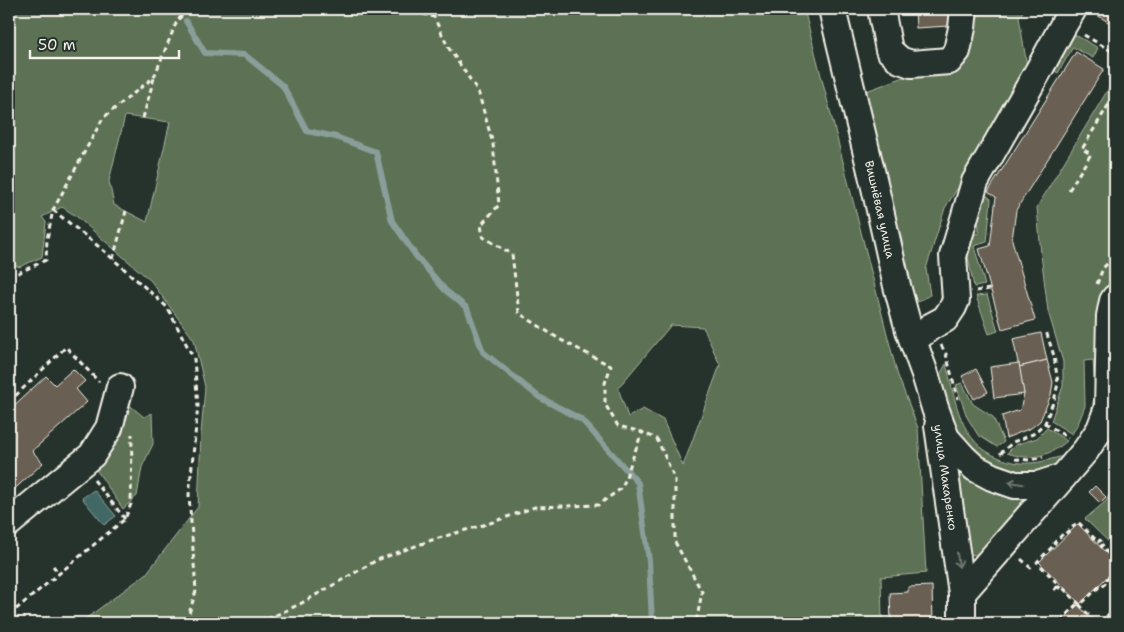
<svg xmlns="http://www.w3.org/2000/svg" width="1124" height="632" font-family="'Shantell Sans',sans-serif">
<rect width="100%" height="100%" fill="#26332d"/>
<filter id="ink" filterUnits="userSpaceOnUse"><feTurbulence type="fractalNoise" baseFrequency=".02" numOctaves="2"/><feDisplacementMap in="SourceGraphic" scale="10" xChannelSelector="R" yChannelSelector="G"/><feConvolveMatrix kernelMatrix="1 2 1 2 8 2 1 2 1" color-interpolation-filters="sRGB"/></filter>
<g filter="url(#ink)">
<g fill="#5d7154" stroke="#a8b19e" fill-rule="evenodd">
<path d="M9,9H804L897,373L918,428L926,573L881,577L882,623H80L146,574L198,507L201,435L205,387L194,340L151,281L76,216L62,207L42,217L46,222L42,257L19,267L9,262ZM125,116L170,122L147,222L114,205L109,181ZM671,325L703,327L720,365L683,466L663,420L643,409L628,417L618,388Z"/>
<polygon points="974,9 1025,9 1019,17 1027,66 966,175 945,208 926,269 930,295 912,305 864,92 904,77 943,75 966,64"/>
<polygon points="1067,30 1098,48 1093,58 1073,47 1058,73 1046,66"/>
<polygon points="1115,78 1115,279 1113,282 1100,315 1102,407 1079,439 1090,417 1095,393 1093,360 1084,361 1085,406 1078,424 1072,434 1051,421 1063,386 1063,362 1048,311 1041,254 1037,207"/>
<polygon points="1000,144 1009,150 984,193 991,199 987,242 974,246 985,285 974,287 964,237 979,233 978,208"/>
<polygon points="987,295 998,331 989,334 976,296"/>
<path d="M946,364C956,401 959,443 1000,458C1010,462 1020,464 1030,463C1041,463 1053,458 1064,456L1071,445L1080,452L1063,471L1004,475L956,438L937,380Z"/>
<polygon points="962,383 973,404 993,417 1004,442 997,447 978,435 967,417 956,385"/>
<polygon points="122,399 144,417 152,413 153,444 142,467 137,496 123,509 93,465"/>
<path d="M1047,428L1067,441C1048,457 1031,461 1007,453L1015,445L1037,438Z"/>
<path d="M953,455C958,462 963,471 969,478C984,492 1008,499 1029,500L977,555L967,554Z"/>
<polygon points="1115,489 1115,548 1085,519 1106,501 1111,492"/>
</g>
<polygon fill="#436866" stroke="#8a9f9a" points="94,490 116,516 104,525 82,498"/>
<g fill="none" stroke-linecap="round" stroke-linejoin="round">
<polyline stroke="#8a9f9a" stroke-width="6" points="186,21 205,53 245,55 283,86 307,131 336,137 376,152 392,221 416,256 445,290 467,308 483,352 539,397 582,420 638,483 649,561 652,623"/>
</g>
<g fill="#695f52" stroke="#f4f1e8">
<polygon points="915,9 949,9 949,26 916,28"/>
<polygon points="1087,9 1115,9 1115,14 1110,23"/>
<polygon points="1076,52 1104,69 1016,210 1012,240 1035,320 1002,329 979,249 990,246 996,197 988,192"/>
<polygon points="1041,333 1047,360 1019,367 1013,339"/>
<polygon points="1047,360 1053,382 1051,395 1040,421 1031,428 1006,438 1002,416 1020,410 1024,394 1019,367"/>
<polygon points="1019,363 1024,394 994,398 990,367"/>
<polygon points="73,369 85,381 76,389 87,402 32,451 43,463 9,494 9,410 46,376 55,385"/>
<polygon points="976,369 988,392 974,399 962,376"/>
<polygon points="1095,486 1106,497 1100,503 1089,492"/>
<polygon points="1078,524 1115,562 1115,569 1080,604 1039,562"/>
<polygon points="932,586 933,623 891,623 890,593 908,592 908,587"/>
<polygon points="1078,605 1095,623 1060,623"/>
</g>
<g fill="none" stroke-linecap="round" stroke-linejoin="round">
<defs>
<g id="minor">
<path id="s1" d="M832,9L874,183L897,286L909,330L925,374L935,408L946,438L963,457L975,468L992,477L1015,485H1038L1063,477"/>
<polyline points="881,9 889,50 900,60 911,64 949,61 957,51 962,28 964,9"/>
<polyline points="913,341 930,327 945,319 953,307 956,300 953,256 975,182 1040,68 1064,24 1073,9"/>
<path id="s2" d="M938,426L962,593V623"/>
<polyline points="9,523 92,455 109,428 120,387"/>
<polyline points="962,593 1063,477 1086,450 1100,429 1108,408 1110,316 1113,301 1115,298"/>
</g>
</defs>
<use href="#minor" stroke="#f4f1e8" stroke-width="30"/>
<g stroke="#f4f1e8" stroke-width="3" stroke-dasharray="5 4" stroke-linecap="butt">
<polyline points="405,9 434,17 448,47 478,91 493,144 499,205 481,225 483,237 512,254 519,313 559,339 611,366 605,383 605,404 618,426 642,432"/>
<polyline points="1084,35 1115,53"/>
<polyline points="143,118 154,78"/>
<polyline points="1069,190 1091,154 1082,149 1115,94"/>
<polyline points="53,210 103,250 167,307 194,359 198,406 189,495 196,591 186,623"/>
<polyline points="113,259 126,211"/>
<polyline points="9,272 16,274 46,260 47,239 53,210 103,118 154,77 177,21 188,9"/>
<polyline points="1097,284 1103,268 1115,256"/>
<polyline points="976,291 990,289"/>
<polyline points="941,345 946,354 958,399"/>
<polyline points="9,402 66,347 99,382"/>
<polyline points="1045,423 1068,438"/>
<polyline points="1000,454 1013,442 1033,434 1045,423 1055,397 1058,383 1054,356 1046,331"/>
<polyline points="1015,459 1030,460 1043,457"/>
<polyline points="94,480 125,519"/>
<polyline points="1021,559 1034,571"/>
<polyline points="1115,560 1101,546 1104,544 1100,540 1098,542 1078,522 1064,535 1063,534 1054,543 1055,544 1037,562 1057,583 1056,585 1059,588 1061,586 1080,605 1099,587 1100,588 1109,580 1107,579 1115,571"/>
<polyline points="53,566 59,573"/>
<polyline points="1054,590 1060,584"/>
<polyline points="9,615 125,519 131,504 132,434"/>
<polyline points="259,623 300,604 377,560 432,540 490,523 535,507 598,505 622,488 642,432 657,439 675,479 675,542 702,592 696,623"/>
<polyline points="1054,623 1058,619 1060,621 1078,603 1096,623"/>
<polyline points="1100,623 1115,608"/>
</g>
<use href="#minor" stroke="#26332d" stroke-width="26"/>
</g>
<defs><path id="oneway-shaft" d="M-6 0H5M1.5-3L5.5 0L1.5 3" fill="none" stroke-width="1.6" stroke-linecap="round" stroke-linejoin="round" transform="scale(1.25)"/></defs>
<g stroke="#6e766e">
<use href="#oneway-shaft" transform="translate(1016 483) rotate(-171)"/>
<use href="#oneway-shaft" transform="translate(958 560) rotate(82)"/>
</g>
</g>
<g text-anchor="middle" stroke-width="4.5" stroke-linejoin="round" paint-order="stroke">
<g font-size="12" fill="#f4f1e8" stroke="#26332d">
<text dy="4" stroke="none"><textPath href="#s1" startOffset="206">Вишнёвая улица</textPath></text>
<text dy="4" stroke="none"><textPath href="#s2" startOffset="52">улица Макаренко</textPath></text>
</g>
</g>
<rect width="1124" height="632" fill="none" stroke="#26332d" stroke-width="30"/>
<rect x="15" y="15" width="1094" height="602" fill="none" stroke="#f4f1e8" stroke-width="2" filter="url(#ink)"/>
<path d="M30 50v8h149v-8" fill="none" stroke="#f4f1e8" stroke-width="2.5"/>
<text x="38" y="50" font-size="15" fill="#f4f1e8" stroke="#26332d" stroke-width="4" paint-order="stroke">50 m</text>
</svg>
